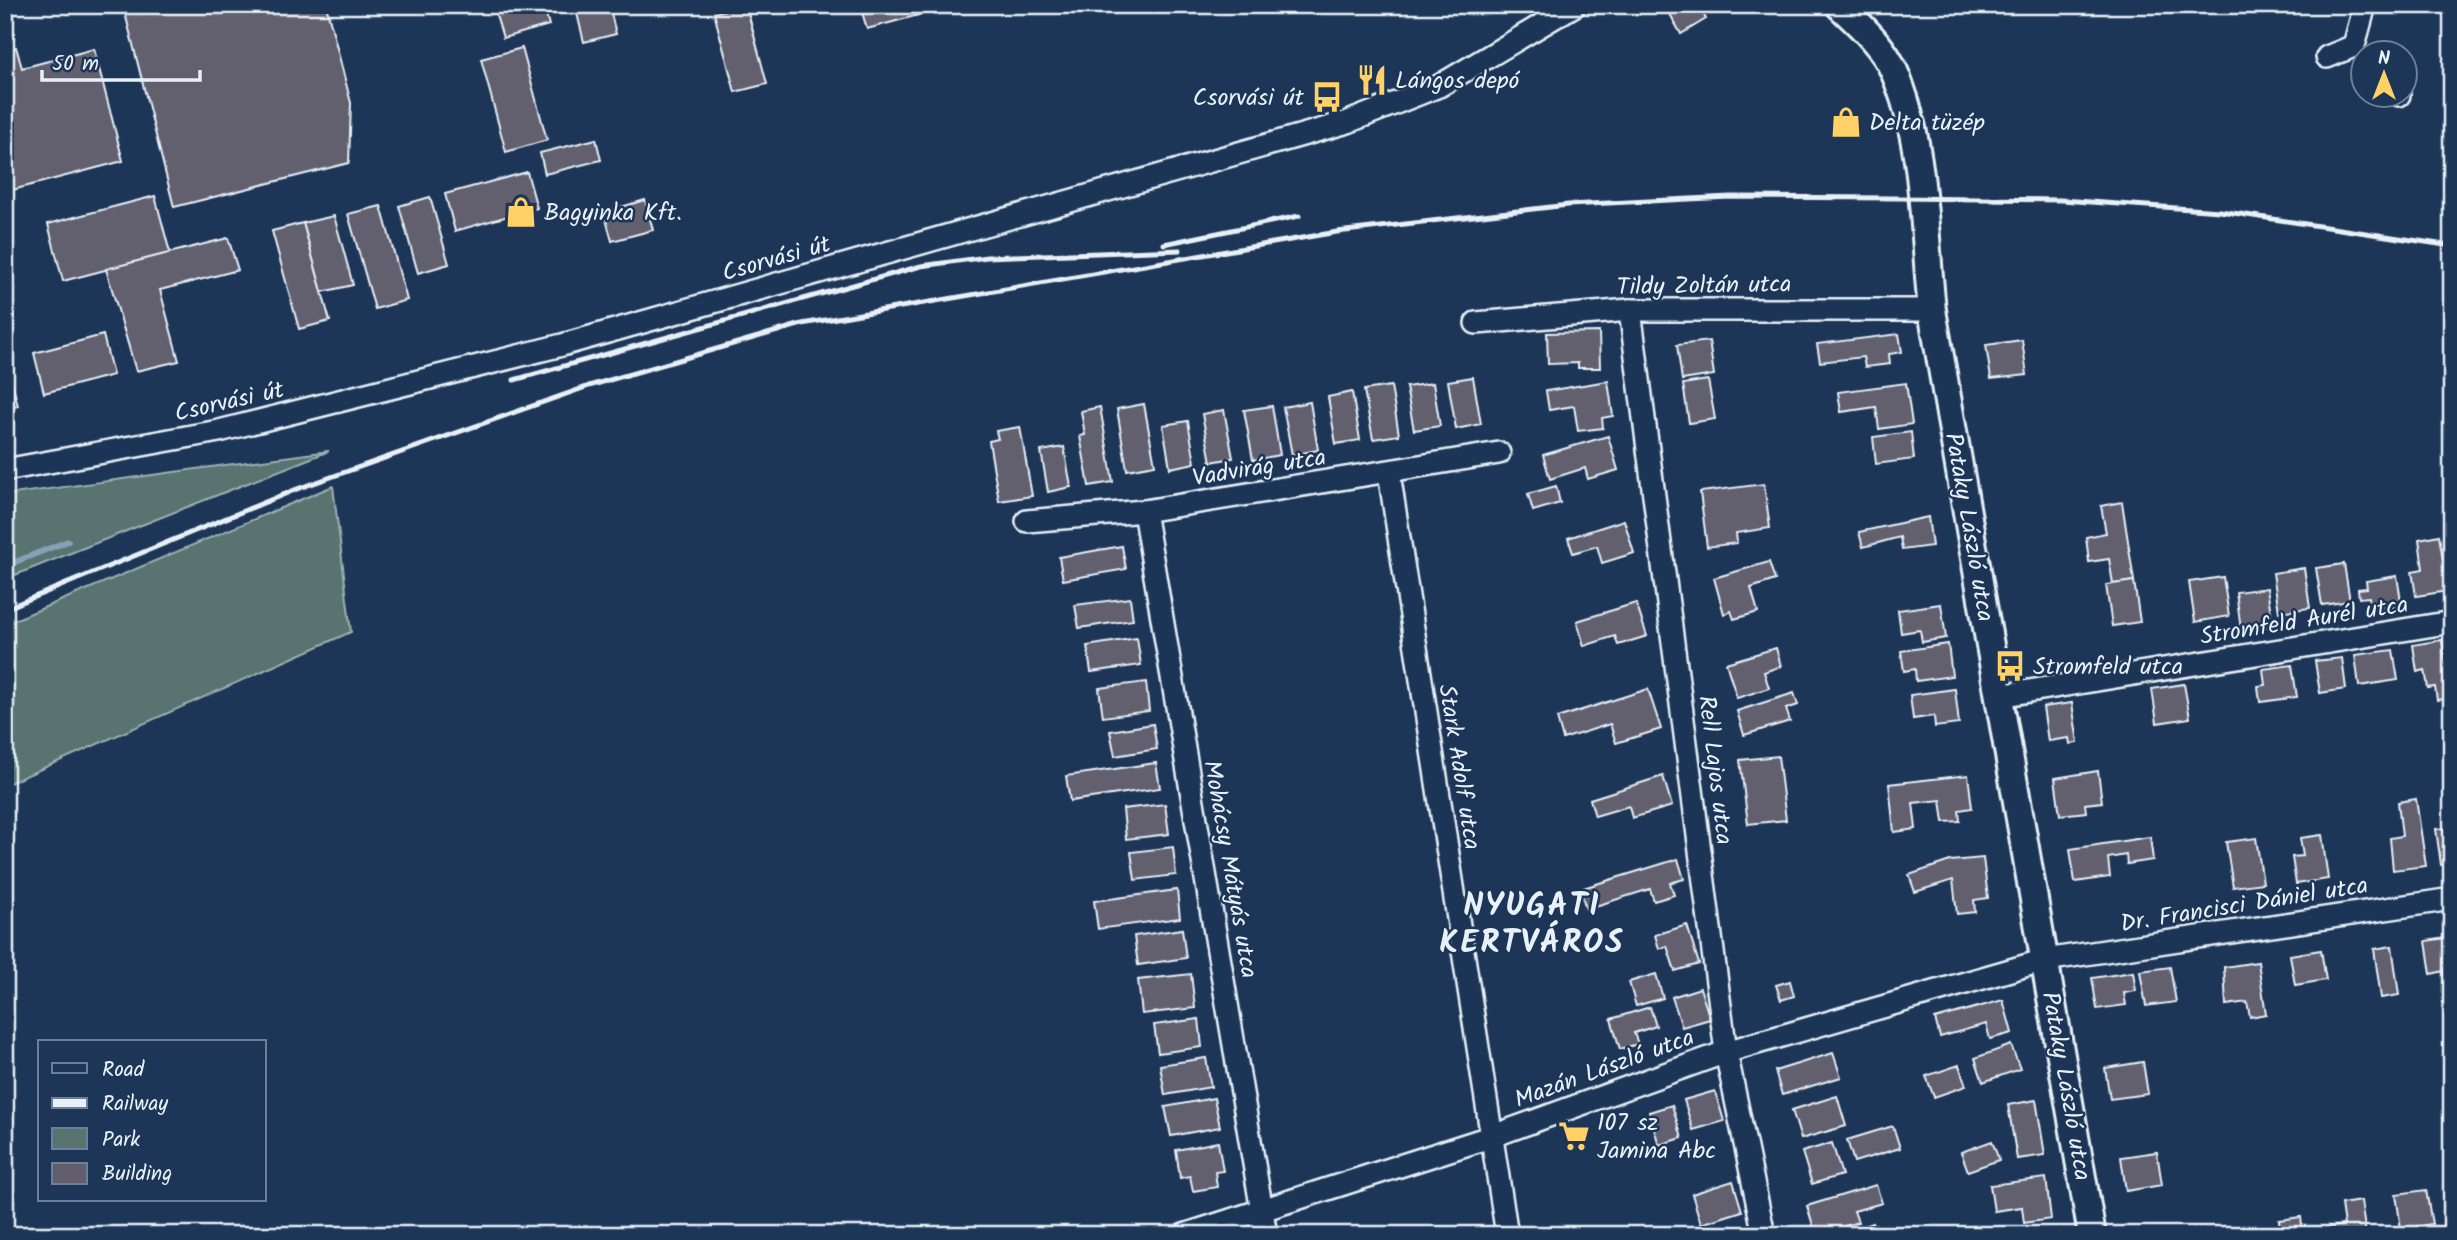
<svg xmlns="http://www.w3.org/2000/svg" width="2457" height="1240" font-family="Kalam,sans-serif">
<rect width="100%" height="100%" fill="#1d3557"/>
<filter id="ink" filterUnits="userSpaceOnUse"><feTurbulence type="fractalNoise" baseFrequency=".0143" numOctaves="2"/><feDisplacementMap in="SourceGraphic" scale="14" xChannelSelector="R" yChannelSelector="G"/><feConvolveMatrix kernelMatrix="1 2 1 2 8 2 1 2 1" color-interpolation-filters="sRGB"/></filter>
<g filter="url(#ink)">
<g fill="#59736f" stroke="#a0b2b4" stroke-width="2">
<polygon points="329,451 5,579 5,495"/>
<polygon points="333,486 351,632 5,785 5,624"/>
</g>
<g fill="none" stroke-linecap="round" stroke-linejoin="round">
<polyline stroke="#86a1b7" stroke-width="6" points="5,566 68,541"/>
</g>
<g fill="#625e6e" stroke="#e8f1f8" stroke-width="2">
<polygon points="123,5 326,5 351,103 349,163 174,207"/>
<polygon points="493,5 543,5 549,25 503,38"/>
<polygon points="575,5 609,5 616,34 584,42"/>
<polygon points="746,5 767,84 735,92 714,13"/>
<polygon points="860,5 919,5 922,14 867,29"/>
<polygon points="1665,5 1698,5 1706,19 1681,34"/>
<polygon points="16,47 22,68 94,49 123,161 5,192 5,50"/>
<polygon points="522,48 547,140 506,152 481,59"/>
<polygon points="596,139 601,160 545,174 540,153"/>
<polygon points="527,172 537,208 455,231 445,194"/>
<polygon points="155,196 170,253 63,281 48,224"/>
<polygon points="430,197 449,264 418,273 399,206"/>
<polygon points="645,200 653,230 612,241 604,212"/>
<polygon points="381,206 407,300 375,309 348,214"/>
<polygon points="334,216 353,285 322,292 303,223"/>
<polygon points="303,223 330,321 299,329 272,231"/>
<polygon points="228,238 238,270 160,290 179,361 136,371 106,269"/>
<polygon points="1599,332 1600,368 1578,368 1578,363 1548,364 1547,333"/>
<polygon points="1899,334 1902,352 1889,354 1890,364 1865,367 1863,357 1820,362 1817,344"/>
<polygon points="103,335 113,375 44,393 34,353"/>
<polygon points="2022,340 2027,375 1991,379 1986,345"/>
<polygon points="1709,341 1714,375 1682,380 1677,345"/>
<polygon points="5,355 18,406 5,409"/>
<polygon points="1473,377 1481,424 1456,429 1448,381"/>
<polygon points="1708,380 1715,419 1689,423 1683,384"/>
<polygon points="1608,381 1613,416 1602,418 1603,428 1578,431 1574,406 1549,410 1546,391"/>
<polygon points="1433,383 1440,426 1414,430 1406,387"/>
<polygon points="1906,383 1912,424 1879,429 1876,407 1841,412 1838,392"/>
<polygon points="1391,386 1399,435 1373,439 1364,390"/>
<polygon points="1352,392 1360,440 1336,444 1328,397"/>
<polygon points="1310,402 1318,450 1292,455 1283,407"/>
<polygon points="1144,404 1155,465 1127,470 1117,409"/>
<polygon points="1272,406 1280,455 1253,460 1244,410"/>
<polygon points="1100,407 1113,482 1089,486 1080,436 1085,435 1081,411"/>
<polygon points="1224,410 1233,458 1211,462 1202,414"/>
<polygon points="1188,421 1195,463 1170,468 1163,425"/>
<polygon points="1020,427 1032,496 999,501 989,441 998,439 996,431"/>
<polygon points="1911,432 1914,459 1876,464 1873,437"/>
<polygon points="1608,436 1618,470 1588,479 1585,468 1550,479 1543,455"/>
<polygon points="1064,447 1071,487 1048,492 1041,451"/>
<polygon points="1764,484 1770,528 1736,533 1737,543 1707,547 1700,492"/>
<polygon points="1556,486 1560,503 1533,511 1528,494"/>
<polygon points="2122,502 2134,581 2113,584 2109,559 2089,562 2086,537 2106,533 2101,506"/>
<polygon points="1928,517 1932,546 1902,550 1900,537 1863,547 1859,532"/>
<polygon points="1624,520 1634,553 1602,563 1597,546 1573,553 1568,538"/>
<polygon points="2439,535 2448,591 2416,596 2412,571 2423,569 2419,539"/>
<polygon points="1122,546 1126,569 1063,580 1059,557"/>
<polygon points="1769,562 1775,580 1751,588 1758,612 1734,619 1731,611 1724,614 1714,578"/>
<polygon points="2344,564 2350,601 2322,605 2316,568"/>
<polygon points="2304,568 2310,608 2279,612 2273,573"/>
<polygon points="2397,576 2402,607 2371,611 2369,597 2359,598 2358,589 2367,588 2366,581"/>
<polygon points="2223,577 2229,616 2195,622 2189,582"/>
<polygon points="2134,581 2140,622 2112,626 2106,585"/>
<polygon points="2267,588 2273,626 2241,630 2236,592"/>
<polygon points="1130,598 1133,620 1079,628 1075,605"/>
<polygon points="1636,603 1647,636 1618,645 1615,636 1584,646 1577,621"/>
<polygon points="1941,604 1946,638 1922,642 1920,630 1901,633 1898,610"/>
<polygon points="1137,638 1141,665 1091,672 1087,646"/>
<polygon points="2442,640 2451,698 2437,700 2435,687 2428,688 2425,670 2417,672 2413,645"/>
<polygon points="1948,644 1952,676 1916,681 1915,669 1904,671 1901,651"/>
<polygon points="1776,648 1781,666 1764,672 1769,688 1737,698 1726,663"/>
<polygon points="2393,650 2398,680 2359,686 2355,655"/>
<polygon points="2342,658 2346,689 2320,693 2315,661"/>
<polygon points="2292,665 2297,697 2260,702 2258,686 2265,685 2263,669"/>
<polygon points="1146,682 1149,711 1103,717 1099,688"/>
<polygon points="2184,684 2190,718 2157,723 2152,689"/>
<polygon points="1648,689 1661,729 1616,743 1610,724 1563,739 1557,718"/>
<polygon points="1955,689 1959,724 1935,727 1934,716 1913,719 1910,695"/>
<polygon points="1794,693 1798,705 1786,709 1790,721 1744,735 1737,711"/>
<polygon points="2072,703 2078,743 2070,744 2069,738 2048,741 2043,707"/>
<polygon points="1153,724 1157,749 1115,756 1110,731"/>
<polygon points="1778,756 1786,820 1748,824 1740,760"/>
<polygon points="1156,763 1160,788 1070,801 1066,776"/>
<polygon points="2098,771 2102,802 2085,804 2086,812 2060,815 2055,778"/>
<polygon points="1968,775 1972,808 1959,810 1960,821 1944,822 1941,800 1913,803 1916,829 1894,832 1889,784"/>
<polygon points="1663,776 1672,806 1632,818 1629,806 1595,816 1590,799"/>
<polygon points="2452,797 2452,864 2441,865 2436,829 2452,828 2448,798"/>
<polygon points="2416,799 2426,866 2393,870 2390,838 2402,836 2398,802"/>
<polygon points="1165,804 1169,834 1126,839 1123,809"/>
<polygon points="2322,835 2328,879 2296,884 2292,857 2303,856 2300,838"/>
<polygon points="2150,837 2153,860 2127,864 2126,855 2108,858 2110,877 2075,882 2070,849"/>
<polygon points="2256,838 2263,883 2233,887 2226,842"/>
<polygon points="1173,847 1176,875 1135,880 1131,852"/>
<polygon points="1983,858 1988,898 1974,900 1975,912 1957,914 1953,880 1915,892 1909,875 1950,861"/>
<polygon points="1678,859 1684,879 1670,883 1674,895 1654,901 1650,889 1586,909 1580,889"/>
<polygon points="1177,890 1180,918 1098,929 1094,901"/>
<polygon points="1687,925 1699,964 1675,971 1667,946 1659,949 1655,935"/>
<polygon points="1182,929 1186,958 1138,965 1134,936"/>
<polygon points="2452,937 2452,980 2445,981 2444,971 2431,974 2426,941"/>
<polygon points="2392,946 2399,995 2381,998 2374,949"/>
<polygon points="2321,950 2326,980 2295,985 2290,955"/>
<polygon points="2258,962 2266,1014 2250,1017 2247,1002 2226,1005 2224,967"/>
<polygon points="2170,967 2176,1002 2146,1006 2140,971"/>
<polygon points="2133,972 2136,991 2124,993 2126,1005 2097,1009 2092,978"/>
<polygon points="1191,974 1195,1008 1142,1014 1138,980"/>
<polygon points="1656,974 1663,998 1636,1006 1629,982"/>
<polygon points="1790,981 1794,996 1781,1000 1776,985"/>
<polygon points="1700,988 1710,1019 1682,1027 1672,997"/>
<polygon points="2003,1000 2012,1033 1990,1039 1986,1024 1940,1037 1935,1019"/>
<polygon points="1650,1007 1656,1026 1634,1033 1638,1044 1620,1049 1611,1019"/>
<polygon points="1199,1019 1202,1047 1158,1053 1154,1025"/>
<polygon points="2011,1045 2020,1069 1983,1082 1975,1058"/>
<polygon points="1833,1053 1841,1077 1782,1095 1775,1071"/>
<polygon points="1206,1058 1211,1087 1165,1095 1160,1065"/>
<polygon points="2143,1062 2148,1094 2110,1099 2105,1068"/>
<polygon points="1959,1065 1966,1086 1934,1097 1926,1076"/>
<polygon points="1715,1091 1724,1121 1693,1130 1684,1100"/>
<polygon points="1837,1096 1846,1126 1801,1139 1792,1110"/>
<polygon points="1214,1098 1220,1127 1171,1136 1165,1107"/>
<polygon points="2036,1100 2045,1155 2017,1159 2008,1105"/>
<polygon points="1672,1105 1682,1138 1659,1145 1649,1112"/>
<polygon points="1893,1126 1900,1148 1854,1162 1847,1140"/>
<polygon points="1992,1141 1999,1160 1968,1171 1961,1152"/>
<polygon points="1218,1142 1223,1171 1215,1172 1217,1187 1193,1191 1190,1176 1180,1178 1176,1150"/>
<polygon points="1832,1143 1842,1175 1812,1184 1802,1152"/>
<polygon points="2157,1152 2162,1185 2126,1191 2121,1157"/>
<polygon points="2046,1178 2051,1219 2024,1223 2022,1207 1994,1211 1990,1185"/>
<polygon points="1733,1181 1742,1211 1701,1224 1692,1194"/>
<polygon points="1876,1185 1882,1203 1854,1211 1858,1222 1816,1235 1807,1206"/>
<polygon points="2426,1190 2432,1224 2401,1229 2396,1194"/>
<polygon points="2361,1201 2366,1235 2319,1235 2318,1229 2344,1225 2341,1204"/>
<polygon points="2301,1217 2303,1235 2281,1235 2279,1220"/>
<polygon points="1873,1223 1877,1235 1839,1235"/>
</g>
<g fill="none" stroke-linecap="round" stroke-linejoin="round">
<defs>
<g id="minor">
<polyline points="2327,57 2354,46 2365,5"/>
<polyline points="2399,94 2399,95"/>
<polyline points="1630,310 1726,1052 1764,1235"/>
<polyline points="1476,323 1630,310 1932,310"/>
<polyline points="5,470 219,431 562,345 1348,122 1439,86 1575,5"/>
<polyline points="1389,473 1507,1235"/>
<polyline points="1144,511 1266,1235"/>
<polyline points="1027,521 1144,511 1499,453"/>
<polyline points="1999,696 2452,622"/>
<polyline points="1184,1235 1490,1137 1726,1052 2045,960 2452,899"/>
</g>
<path id="tertiary" d="M1839,5C1859,24 1883,45 1894,71C1925,141 1924,235 1932,310L2092,1235"/>
</defs>
<use href="#minor" stroke="#e8f1f8" stroke-width="26"/>
<use href="#tertiary" stroke="#e8f1f8" stroke-width="32"/>
<use href="#minor" stroke="#1d3557" stroke-width="21"/>
<use href="#tertiary" stroke="#1d3557" stroke-width="26"/>
<g stroke="#e8f1f8" stroke-width="5">
<polyline points="1164,244 1299,216"/>
<polyline points="514,380 921,266 987,257 1180,250"/>
<polyline points="5,609 297,489 589,386 802,324 1337,232 1568,205 1730,197 1897,198 2061,200 2220,211 2452,246"/>
</g>
</g>
</g>
<defs>
<symbol id="restaurant-bare" viewBox="-9 -9 18 18"><path d="M-5-6h1v4h1v-4h1v4h1v-4h1v5L-1.5 .5V6h-2V.5L-5-1ZM5-6V6H3V1.5H1.5Q1.5-4 5-6Z" fill="#ffd166" stroke="#1d3557" stroke-width="2.5" paint-order="stroke"/></symbol>
<symbol id="bus-bare" viewBox="-9 -9 18 18"><path d="M-5-6H5V4H4V6H2V4H-2V6H-4V4H-5ZM-3.5-4V0h7V-4ZM-3.5 1.2v1.5H-2V1.2ZM2 1.2v1.5H3.5V1.2Z" fill="#ffd166" stroke="#1d3557" stroke-width="2.5" paint-order="stroke"/></symbol>
<symbol id="shop-bare" viewBox="-9 -9 18 18"><path d="M-5-2.5h2.3a2.7 3.5 0 0 1 5.4 0H5L5.5 6h-11ZM-1.5-2.5h3a1.5 2.3 0 0 0-3 0Z" fill="#ffd166" stroke="#1d3557" stroke-width="2.5" paint-order="stroke"/></symbol>
<symbol id="supermarket-bare" viewBox="-9 -9 18 18"><path d="M-6-5.5h2.5l.6 2H6L4.5 2H-2.5L-4.4-4H-6ZM-1.5 3.2a1.3 1.3 0 1 0 .1 0ZM3 3.2a1.3 1.3 0 1 0 .1 0Z" fill="#ffd166" stroke="#1d3557" stroke-width="2.5" paint-order="stroke"/></symbol>
</defs>
<g fill-rule="evenodd">
<use href="#restaurant-bare" x="1350" y="58" width="44" height="44"/>
<use href="#bus-bare" x="1305" y="75" width="44" height="44"/>
<use href="#shop-bare" x="1824" y="100" width="44" height="44"/>
<use href="#shop-bare" x="499" y="190" width="44" height="44"/>
<use href="#bus-bare" x="1988" y="644" width="44" height="44"/>
<use href="#supermarket-bare" x="1552" y="1114" width="44" height="44"/>
</g>
<g text-anchor="middle" stroke-width="5" stroke-linejoin="round" paint-order="stroke">
<g font-size="24" fill="#e8f1f8" stroke="#1d3557" text-anchor="start">
<text x="1395" y="88">Lángos depó</text>
<text x="1304" y="105" text-anchor="end">Csorvási út</text>
<text x="1869" y="130">Delta tüzép</text>
<text x="544" y="220">Bagyinka Kft.</text>
<text x="2033" y="674">Stromfeld utca</text>
<text x="1597" y="1130">107 sz<tspan x="1597" dy="28">Jamina Abc</tspan></text>
</g>
<g font-size="24" fill="#e8f1f8" stroke="#1d3557">
<text transform="translate(776 258) rotate(-16)" y="8">Csorvási út</text>
<text transform="translate(1704 285) rotate(-1)" y="8">Tildy Zoltán utca</text>
<text transform="translate(229 401) rotate(-13)" y="8">Csorvási út</text>
<text transform="translate(1259 467) rotate(-9)" y="8">Vadvirág utca</text>
<text transform="translate(1970 527) rotate(80)" y="8">Pataky László utca</text>
<text transform="translate(2304 620) rotate(-9)" y="8">Stromfeld Aurél utca</text>
<text transform="translate(1460 767) rotate(81)" y="8">Stark Adolf utca</text>
<text transform="translate(1716 770) rotate(83)" y="8">Rell Lajos utca</text>
<text transform="translate(1231 869) rotate(80)" y="8">Mohácsy Mátyás utca</text>
<text transform="translate(2244 904) rotate(-9)" y="8">Dr. Francisci Dániel utca</text>
<text transform="translate(1604 1068) rotate(-20)" y="8">Mazán László utca</text>
<text transform="translate(2067 1086) rotate(80)" y="8">Pataky László utca</text>
</g>
<g font-size="32" font-weight="bold" letter-spacing="2" fill="#e8f1f8" stroke="#1d3557">
<text x="1532" y="915">NYUGATI<tspan x="1532" dy="37">KERTVÁROS</tspan></text>
</g>
</g>
<rect width="2457" height="1240" fill="none" stroke="#1d3557" stroke-width="28"/>
<rect x="14" y="14" width="2429" height="1212" fill="none" stroke="#e8f1f8" stroke-width="2.5" filter="url(#ink)"/>
<rect x="38" y="1040" width="228" height="161" fill="#1d3557" stroke="#6e8097" stroke-width="2"/>
<rect x="52" y="1063" width="35" height="10" fill="#1d3557" stroke="#6e8097" stroke-width="2"/>
<text x="102" y="1076" font-size="21" fill="#e8f1f8">Road</text>
<rect x="52" y="1098" width="35" height="10" fill="#e8f1f8" stroke="#6e8097" stroke-width="2"/>
<text x="102" y="1110" font-size="21" fill="#e8f1f8">Railway</text>
<rect x="52" y="1128" width="35" height="21" fill="#59736f" stroke="#6e8097" stroke-width="2"/>
<text x="102" y="1146" font-size="21" fill="#e8f1f8">Park</text>
<rect x="52" y="1163" width="35" height="21" fill="#625e6e" stroke="#6e8097" stroke-width="2"/>
<text x="102" y="1180" font-size="21" fill="#e8f1f8">Building</text>
<g transform="translate(2384 74)"><circle r="33" fill="#1d3557" stroke="#6e8097" stroke-width="2"/>
<path d="M0-5L12 26L0 18L-12 26Z" fill="#ffd166"/>
<text y="-10" font-size="19" font-weight="bold" text-anchor="middle" fill="#e8f1f8">N</text>
</g>
<path d="M42 70v10h158v-10" fill="none" stroke="#e8f1f8" stroke-width="3.5"/>
<text x="52" y="70" font-size="21" fill="#e8f1f8" stroke="#1d3557" stroke-width="5" paint-order="stroke">50 m</text>
</svg>
